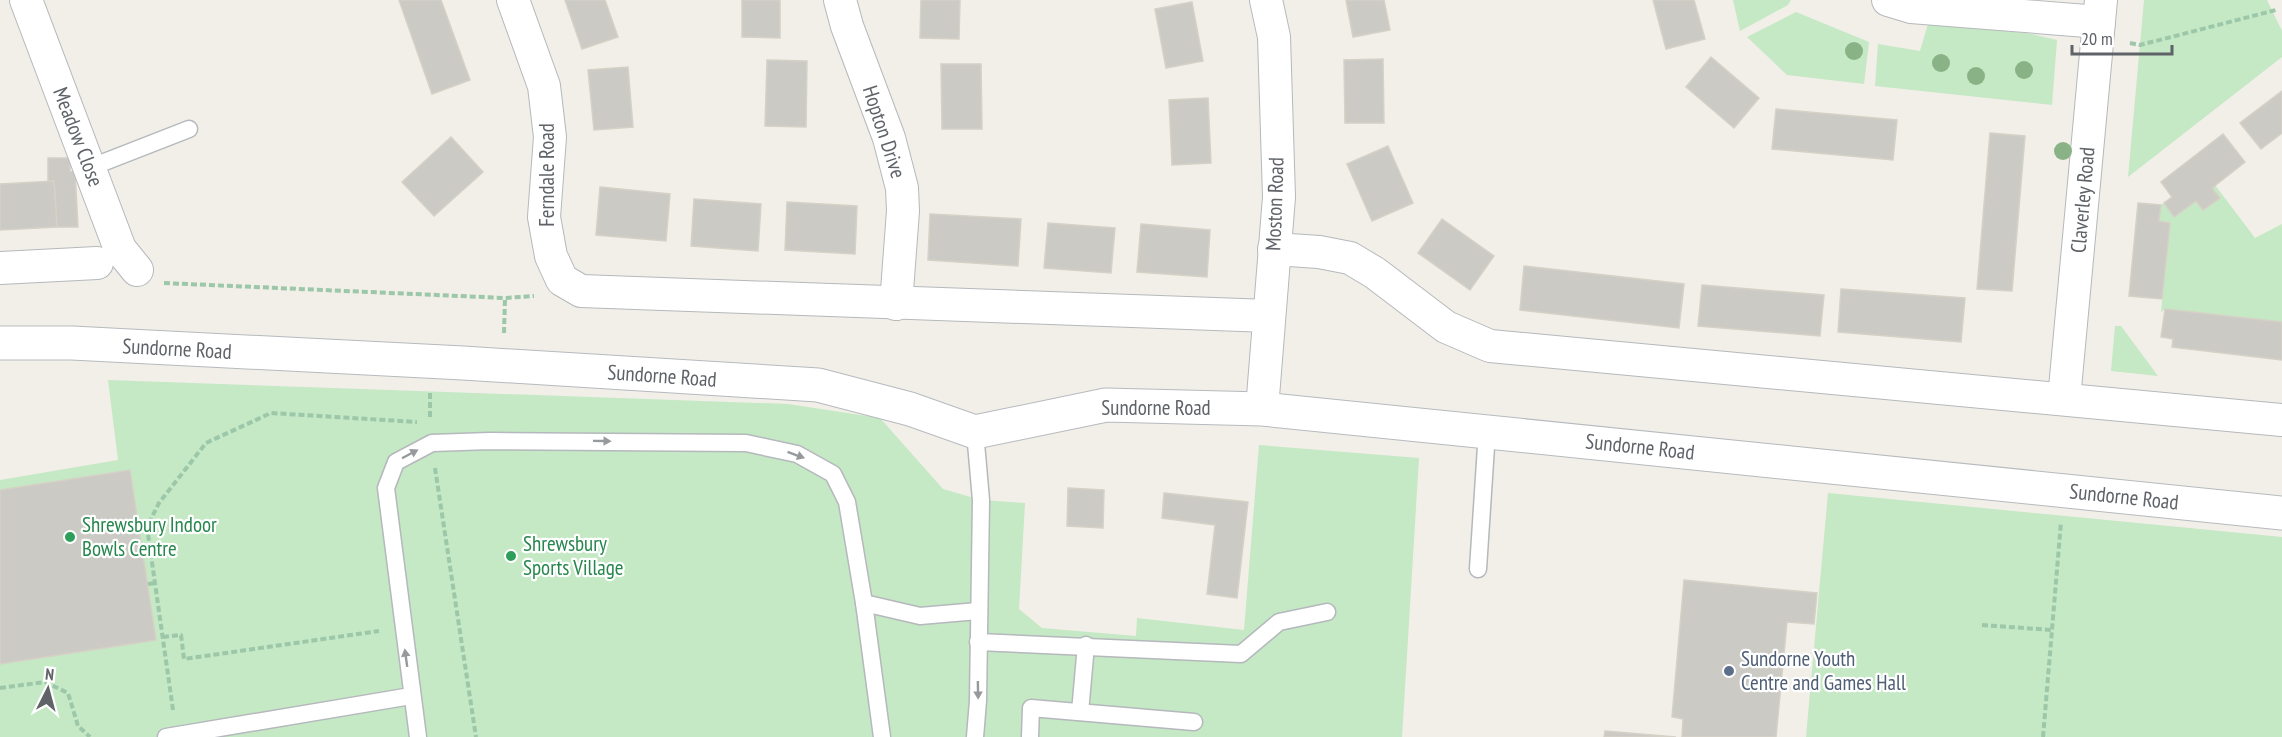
<svg xmlns="http://www.w3.org/2000/svg" width="2282" height="737" font-family="'PT Sans Narrow',sans-serif">
<rect width="100%" height="100%" fill="#f1efe8"/>
<g fill="#c5e8c5">
<polygon points="1733,0 1791,0 1788,5 1740,31"/>
<polygon points="2144,0 2267,0 2282,31 2282,57 2128,177"/>
<polygon points="1796,12 1869,42 1864,84 1787,75 1747,37"/>
<polygon points="1928,24 2026,33 2057,40 2052,105 1875,86 1878,44 1920,51"/>
<polygon points="2215,185 2255,238 2282,224 2282,322 2165,309 2161,312 2170,223 2159,221 2161,205 2164,203 2174,217 2196,201 2204,210 2219,198 2212,188"/>
<polygon points="2115,326 2121,326 2158,376 2111,371"/>
<polygon points="108,380 788,404 880,418 943,489 981,500 1025,503 1019,609 1042,628 1136,636 1137,618 1244,630 1259,445 1419,458 1402,737 0,737 0,480 118,460"/>
<polygon points="1828,493 2282,537 2282,737 1806,737"/>
</g>
<g fill="#cccac5" stroke="#d6d1c6" stroke-width="1.5">
<polygon points="399,0 441,0 470,80 432,94"/>
<polygon points="565,0 605,0 618,37 582,49"/>
<polygon points="742,0 780,0 780,38 742,37"/>
<polygon points="921,0 960,0 959,39 920,38"/>
<polygon points="1346,0 1384,0 1390,30 1353,37"/>
<polygon points="1653,0 1694,0 1705,39 1666,49"/>
<polygon points="1192,2 1203,61 1166,68 1155,9"/>
<polygon points="1711,57 1759,98 1734,128 1686,87"/>
<polygon points="1383,59 1384,123 1345,123 1344,60"/>
<polygon points="767,60 807,61 806,127 765,126"/>
<polygon points="941,64 981,64 982,129 942,129"/>
<polygon points="628,67 633,127 594,130 588,70"/>
<polygon points="2282,91 2282,133 2261,149 2240,123"/>
<polygon points="1208,98 1211,163 1172,165 1169,100"/>
<polygon points="1776,109 1897,120 1893,160 1772,149"/>
<polygon points="1990,133 2025,136 2012,291 1977,289"/>
<polygon points="2223,134 2245,162 2212,188 2220,198 2203,210 2196,201 2174,217 2164,203 2172,197 2161,182"/>
<polygon points="451,137 483,172 434,216 402,182"/>
<polygon points="1388,146 1413,203 1372,221 1347,164"/>
<polygon points="48,158 70,158 70,172 75,171 78,227 57,227 54,181 48,182"/>
<polygon points="54,181 57,227 0,230 0,184"/>
<polygon points="600,187 670,194 666,241 596,235"/>
<polygon points="694,199 761,204 758,251 691,246"/>
<polygon points="787,202 857,206 855,254 785,250"/>
<polygon points="2138,203 2161,205 2159,221 2170,223 2162,299 2129,296"/>
<polygon points="930,214 1021,219 1018,266 928,260"/>
<polygon points="1442,219 1494,256 1470,290 1418,253"/>
<polygon points="1048,223 1115,228 1111,273 1044,268"/>
<polygon points="1141,224 1210,230 1207,277 1137,272"/>
<polygon points="1524,266 1684,284 1679,328 1520,310"/>
<polygon points="1702,285 1824,295 1820,336 1698,326"/>
<polygon points="1841,289 1965,298 1961,342 1838,332"/>
<polygon points="2165,309 2282,322 2282,360 2172,347 2173,339 2161,337"/>
<polygon points="130,470 156,640 0,664 0,490"/>
<polygon points="1068,488 1104,490 1103,528 1067,526"/>
<polygon points="1164,493 1248,502 1237,598 1207,594 1215,525 1162,518"/>
<polygon points="1684,580 1817,593 1814,624 1787,622 1776,737 1682,737 1683,719 1672,717"/>
<polygon points="1605,731 1676,737 1604,737"/>
</g>
<g fill="none" stroke-linecap="round" stroke-linejoin="round">
<defs>
<g id="lane">
<polyline points="89,168 189,129"/>
<polyline points="1478,569 1487,431"/>
<polyline points="864,603 882,737"/>
<polyline points="978,642 1241,654 1279,622 1327,612"/>
<polyline points="1080,712 1086,645"/>
<polyline points="166,737 411,696"/>
<polyline points="418,737 386,488 396,462 432,443 490,441 746,443 797,454 833,474 847,502 864,603 920,616 978,611"/>
<polyline points="975,737 978,701 981,500 975,432"/>
<polyline points="1030,737 1031,708 1194,722"/>
</g>
<g id="street">
<polyline points="26,0 120,249 137,270"/>
<polyline points="513,0 544,86 550,137 544,217 551,256 562,280 581,291 1269,316"/>
<polyline points="840,0 847,26 889,138 902,188 903,211 896,304"/>
<polyline points="1888,0 1911,7 2099,22"/>
<polyline points="1274,249 1319,252 1350,258 1375,273 1446,327 1490,346 2282,420"/>
<polyline points="0,268 97,263"/>
<polyline points="2064,399 2101,0"/>
<polyline points="1262,409 1279,197 1274,37 1266,0"/>
</g>
<polyline id="secondary" points="0,343 72,343 463,363 818,385 910,409 975,432 1106,405 1262,409 2282,513"/>
</defs>
<use href="#lane" stroke="#b5b8bc" stroke-width="19"/>
<use href="#street" stroke="#b5b8bc" stroke-width="34"/>
<use href="#secondary" stroke="#b6babf" stroke-width="35"/>
<g stroke="#9cc7a9" stroke-width="4" stroke-dasharray="6 3" stroke-linecap="butt">
<polyline points="2130,43 2140,45 2276,10"/>
<polyline points="164,283 505,298 534,296"/>
<polyline points="504,333 505,298"/>
<polyline points="430,393 430,419"/>
<polyline points="435,468 476,737"/>
<polyline points="148,584 155,583"/>
<polyline points="1982,625 2052,630"/>
<polyline points="163,637 181,635 184,659 379,631"/>
<polyline points="0,688 45,682 68,693 78,726 90,737"/>
<polyline points="173,710 147,527 159,503 206,443 271,413 417,422"/>
<polyline points="2043,737 2061,522"/>
</g>
<use href="#lane" stroke="#fff" stroke-width="16"/>
<use href="#street" stroke="#fff" stroke-width="32"/>
<use href="#secondary" stroke="#fff" stroke-width="33"/>
</g>
<g fill="#89b387">
<circle cx="1854" cy="51" r="9"/>
<circle cx="1941" cy="63" r="9"/>
<circle cx="2024" cy="70" r="9"/>
<circle cx="1976" cy="76" r="9"/>
<circle cx="2063" cy="151" r="9"/>
</g>
<defs><path id="oneway-solid" d="M-6-.8H1V-3.2L6.5 0L1 3.2V.8H-6Z" transform="scale(1.5)"/></defs>
<g fill="#979a9d">
<use href="#oneway-solid" transform="translate(602 441) rotate(1)"/>
<use href="#oneway-solid" transform="translate(410 454) rotate(-28)"/>
<use href="#oneway-solid" transform="translate(796 455) rotate(20)"/>
<use href="#oneway-solid" transform="translate(406 658) rotate(-98)"/>
<use href="#oneway-solid" transform="translate(978 690) rotate(89)"/>
</g>
<g fill="#2e9e5b" stroke="#fff" stroke-width="2">
<circle cx="70" cy="537" r="6"/>
<circle cx="511" cy="556" r="6"/>
</g>
<circle fill="#5c6f8a" stroke="#fff" stroke-width="2" cx="1729" cy="671" r="6"/>
<g text-anchor="middle" stroke-width="4.5" stroke-linejoin="round" paint-order="stroke">
<g font-size="21" fill="#5f6368" stroke="#fff">
<text transform="translate(884 132) rotate(72)" y="7">Hopton Drive</text>
<text transform="translate(78 137) rotate(69)" y="7">Meadow Close</text>
<text transform="translate(547 175) rotate(-90)" y="7">Ferndale Road</text>
<text transform="translate(2083 200) rotate(-85)" y="7">Claverley Road</text>
<text transform="translate(1275 204) rotate(-88)" y="7">Moston Road</text>
<text transform="translate(177 349) rotate(3)" y="7">Sundorne Road</text>
<text transform="translate(662 376) rotate(4)" y="7">Sundorne Road</text>
<text x="1156" y="415">Sundorne Road</text>
<text transform="translate(1640 447) rotate(6)" y="7">Sundorne Road</text>
<text transform="translate(2124 497) rotate(6)" y="7">Sundorne Road</text>
</g>
<g font-size="21" fill="#27864d" stroke="#fff" text-anchor="start">
<text x="82" y="532">Shrewsbury Indoor<tspan x="82" dy="24">Bowls Centre</tspan></text>
<text x="523" y="551">Shrewsbury<tspan x="523" dy="24">Sports Village</tspan></text>
</g>
<g font-size="21" fill="#4e5e75" stroke="#fff" text-anchor="start">
<text x="1741" y="666">Sundorne Youth<tspan x="1741" dy="24">Centre and Games Hall</tspan></text>
</g>
</g>
<g transform="translate(48 689) rotate(6)" stroke="#ffffff" stroke-width="4.5" paint-order="stroke">
<path d="M0-4.5L10 22L0 15L-10 22Z" fill="#5f6368"/>
<text y="-9" font-size="16" font-weight="bold" text-anchor="middle" fill="#5f6368">N</text>
</g>
<path d="M2072 45v9h100v-9" fill="none" stroke="#5f6368" stroke-width="3"/>
<text x="2081" y="45" font-size="18" fill="#5f6368" stroke="#ffffff" stroke-width="4.5" paint-order="stroke">20 m</text>
</svg>
